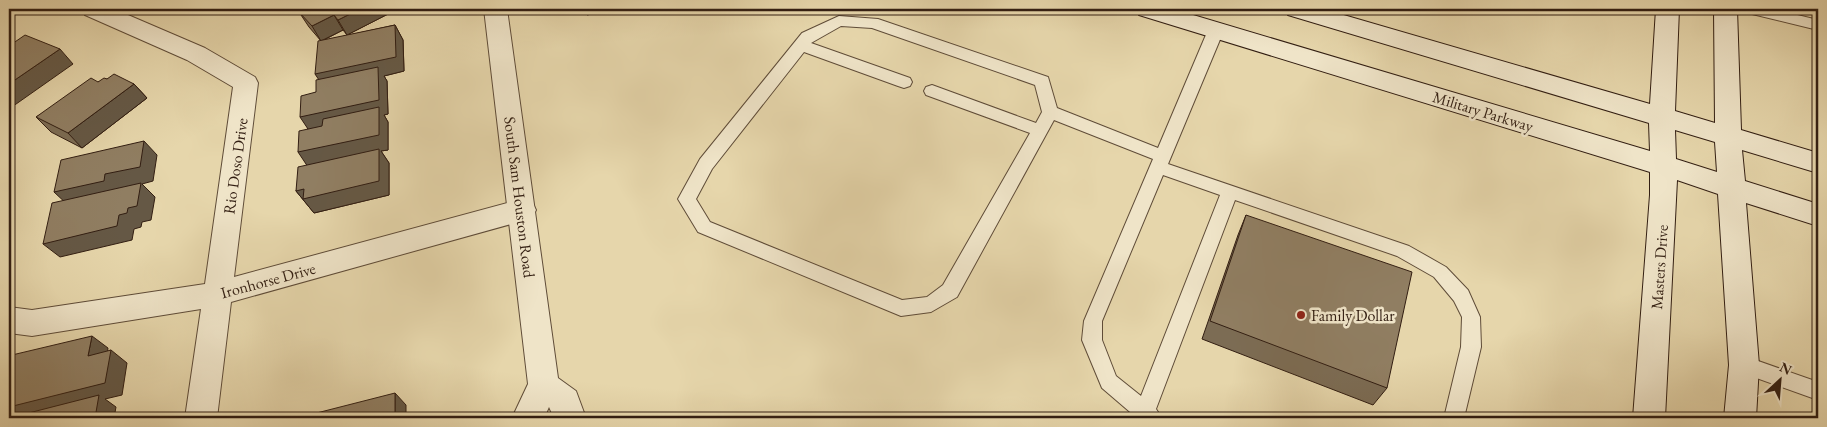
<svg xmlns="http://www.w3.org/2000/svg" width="1827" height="427" font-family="'EB Garamond',serif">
<rect width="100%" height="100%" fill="#e6d6ab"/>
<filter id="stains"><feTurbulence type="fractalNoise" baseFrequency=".004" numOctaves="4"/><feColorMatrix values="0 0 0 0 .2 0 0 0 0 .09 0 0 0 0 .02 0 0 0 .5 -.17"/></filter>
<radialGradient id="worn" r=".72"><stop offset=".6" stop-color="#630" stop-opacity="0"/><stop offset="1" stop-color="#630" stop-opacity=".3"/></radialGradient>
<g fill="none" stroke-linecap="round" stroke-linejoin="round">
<defs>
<g id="service">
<polygon points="1746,9 1773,9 1818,20 1818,30 1748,13"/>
<path d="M839,16L878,19L1048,77L1057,108L1158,148L1208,30L1211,26L1216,25L1221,26L1224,30L1168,164L1409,246L1446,267L1468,290L1480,317L1481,347L1464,418H1444L1461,347L1462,317L1454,301L1434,277L1397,256L1235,200L1156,409L1162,418H1137L1102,388L1082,340L1084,321L1153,159L1054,120L957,297L931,312L901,316L698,232L678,199L700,159L802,33ZM841,26L872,28L1035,85L1042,112L1036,123L932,85L926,87L924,91L926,95L1030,133L943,285L927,297L902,300L710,222L696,199L712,169L804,52L898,86L904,88L910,86L912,82L910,78L811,43ZM1163,175L1220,195L1141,396L1116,376L1102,340V321Z"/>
<polygon points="1744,356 1818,382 1818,400 1737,371 1734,365 1737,359"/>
</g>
<polygon id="minor" points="82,9 114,9 205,48 255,77 258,83 234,277 522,199 532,202 536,210 532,218 522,221 231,302 217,418 185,418 201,309 32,336 9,333 9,307 32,310 205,284 233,87 187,60 85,15"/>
<polygon id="tertiary" points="484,9 507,9 558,378 576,391 586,418 554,418 549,407 544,418 512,418 528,384"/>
<path id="secondary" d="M1135,9H1173L1650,151L1649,123L1288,15L1284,9H1323L1650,104L1656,9H1679L1675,111L1715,123L1714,9H1737L1741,130L1818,153V173L1742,150L1745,181L1818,204V226L1746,203L1759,365L1756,418H1724L1729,365L1718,194L1677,180L1665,418H1633L1650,195V172L1139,15ZM1675,130L1715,142L1717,172L1676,159Z"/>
</defs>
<use href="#service" stroke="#5f4c38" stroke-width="2"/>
<use href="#minor" stroke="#5f4c38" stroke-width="2"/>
<use href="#tertiary" stroke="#5f4c38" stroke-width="2"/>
<use href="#secondary" stroke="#321e12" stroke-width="2"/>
<use href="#service" fill="#efe4c8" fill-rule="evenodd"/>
<use href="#minor" fill="#efe4c8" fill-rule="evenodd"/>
<use href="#tertiary" fill="#efe4c8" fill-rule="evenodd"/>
<use href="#secondary" fill="#efe4c8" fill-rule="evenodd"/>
</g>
<g fill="#7c6c54" stroke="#321e12">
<polygon points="238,9 259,9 253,14"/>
<polygon points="306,9 387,9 390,13 347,35 343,30 322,41 395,25 403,40 404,71 384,76 387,81 388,114 384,115 388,122 388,150 381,151 389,163 389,195 314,213 296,191 307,165 308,129 319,80 321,41 309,27 299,12"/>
<polygon points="107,79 134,84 147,98 82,148 51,132 36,117 98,82"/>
<polygon points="1246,215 1387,388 1373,405 1202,339 1238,235"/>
</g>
<g fill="#655845" stroke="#321e12">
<polygon points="249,9 259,9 253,14"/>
<polygon points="360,9 387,9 390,13 347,35 338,20"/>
<polygon points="585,9 617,9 587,15"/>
<polygon points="334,15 343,30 321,41 312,26"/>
<polygon points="395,25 403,40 404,71 384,76 387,81 388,114 384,115 388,122 388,150 381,151 389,163 389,195 314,213 296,191 308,167 298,152 310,132 300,117 325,89 315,74"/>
<polygon points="60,49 73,64 9,109 9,84"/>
<polygon points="134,84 147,98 82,148 68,133"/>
<polygon points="144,141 157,155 153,181 142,184 155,197 151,220 142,222 141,227 134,229 132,240 60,257 43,244 69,206 54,192 105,174"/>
<polygon points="92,336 108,348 105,368 88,356"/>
<polygon points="111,350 127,363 122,395 105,399 116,407 114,418 14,418 9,415 9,407"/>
<polygon points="395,393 406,405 406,418 395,418"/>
</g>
<g fill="#907e62" stroke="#321e12">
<polygon points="306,9 360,9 338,20 334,15 312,26 299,12"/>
<polygon points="395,25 396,57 315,74 318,41"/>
<polygon points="25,35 60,49 9,84 9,46"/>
<polygon points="378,67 379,100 300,117 301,96 316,92 316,80"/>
<polygon points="114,74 134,84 68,133 36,117 91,78 98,82 104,78 107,79"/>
<polygon points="379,107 379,135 298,152 299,131 322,126 323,119"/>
<polygon points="144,141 140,167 105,174 104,181 54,192 61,160"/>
<polygon points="379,149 379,181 303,199 304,189 296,191 298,167"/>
<polygon points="141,183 137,206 128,208 127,213 119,215 117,226 43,244 52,203"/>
<polygon points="1246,215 1412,272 1387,388 1210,321"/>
<polygon points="92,336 88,356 111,350 105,383 9,407 9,369 12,355"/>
<polygon points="395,393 395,418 297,418"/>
<polygon points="99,395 95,418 9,418"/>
<polygon points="105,416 105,418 96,418"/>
</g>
<circle fill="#8f2418" stroke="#efe4c8" stroke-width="2" cx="1301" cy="315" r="5"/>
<g text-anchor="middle" stroke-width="5" stroke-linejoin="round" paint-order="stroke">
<g font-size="16" fill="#321e12" stroke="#efe4c8">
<text transform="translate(1483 111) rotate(17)" y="6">Military Parkway</text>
<text transform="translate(235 166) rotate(-82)" y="6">Rio Doso Drive</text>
<text transform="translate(520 197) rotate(83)" y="6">South Sam Houston Road</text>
<text transform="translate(1659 267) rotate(-86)" y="6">Masters Drive</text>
<text transform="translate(268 280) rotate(-15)" y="6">Ironhorse Drive</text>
</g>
<g font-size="16" fill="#321e12" stroke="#efe4c8" text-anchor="start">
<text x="1311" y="321">Family Dollar</text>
</g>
</g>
<rect width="1827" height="427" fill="none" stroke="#e6d6ab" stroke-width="30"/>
<rect x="10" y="10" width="1807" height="407" fill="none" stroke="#321e12" stroke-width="2.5"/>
<rect x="15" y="15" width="1797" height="397" fill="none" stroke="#321e12"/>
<g transform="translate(1780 380) rotate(26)" stroke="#efe4c8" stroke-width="4" paint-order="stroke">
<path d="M0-4L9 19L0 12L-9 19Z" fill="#321e12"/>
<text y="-8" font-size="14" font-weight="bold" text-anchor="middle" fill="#321e12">N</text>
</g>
<rect width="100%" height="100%" filter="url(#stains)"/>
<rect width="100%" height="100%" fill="url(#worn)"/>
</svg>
